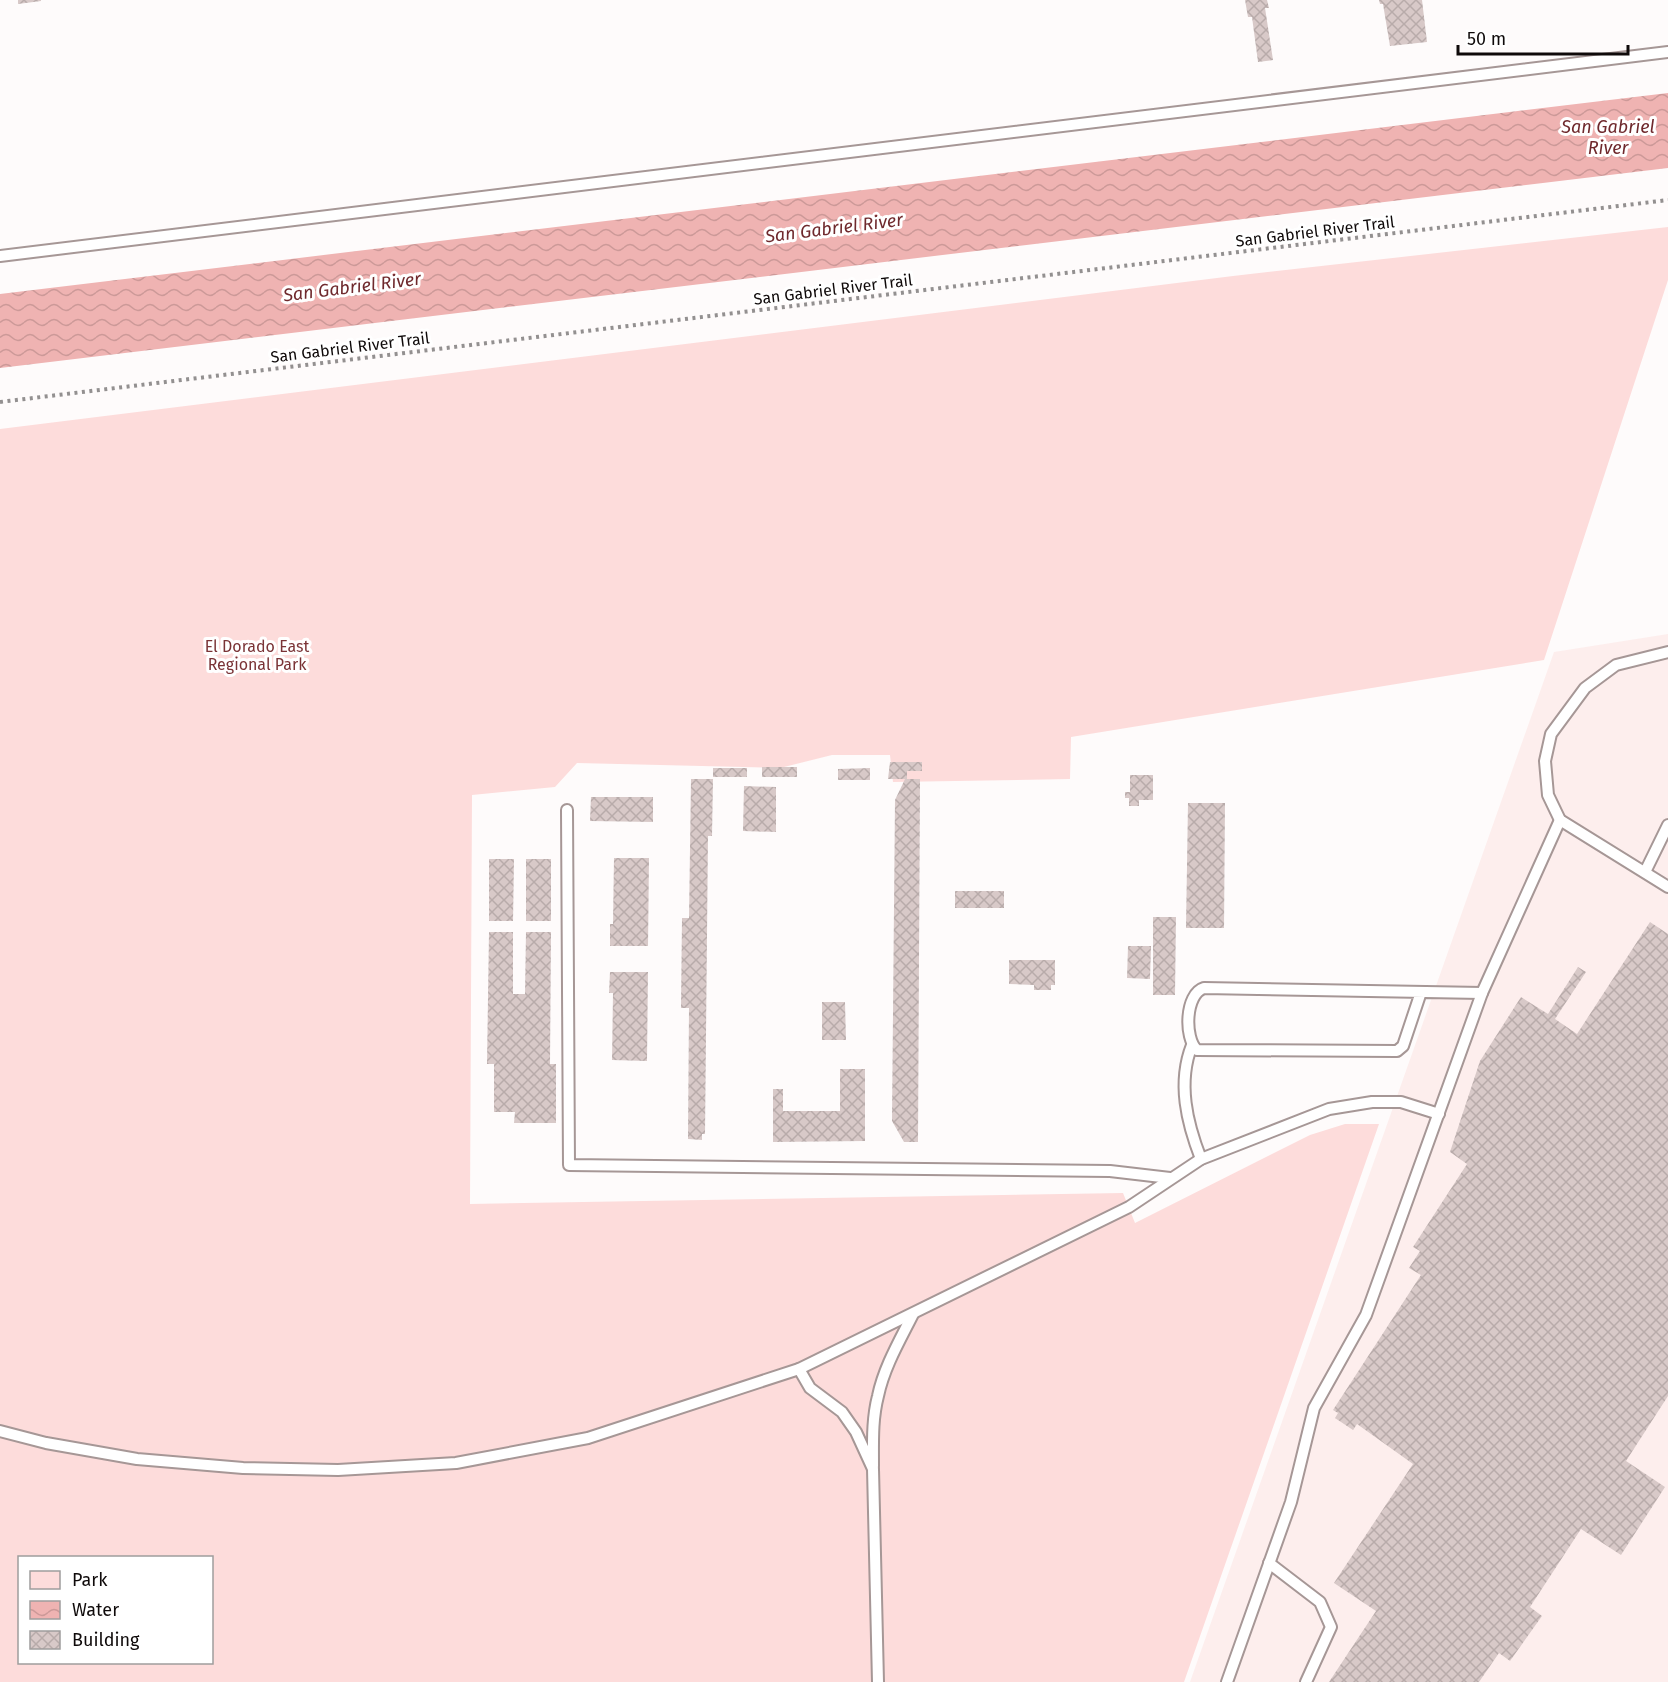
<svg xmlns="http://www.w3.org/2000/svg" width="1668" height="1682" font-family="'Fira Sans',sans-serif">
<defs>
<pattern id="water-waves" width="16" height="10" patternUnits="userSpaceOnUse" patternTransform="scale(1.5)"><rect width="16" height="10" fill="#efb3b2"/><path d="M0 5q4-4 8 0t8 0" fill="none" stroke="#cc9998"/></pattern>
<pattern id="building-cross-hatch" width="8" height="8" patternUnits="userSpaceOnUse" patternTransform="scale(1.5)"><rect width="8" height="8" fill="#d8c9c8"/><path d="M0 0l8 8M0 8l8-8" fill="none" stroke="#b8abaa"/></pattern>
</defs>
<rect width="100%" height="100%" fill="#fefbfb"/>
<polygon fill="#fdeeed" points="1668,634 1668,1682 1190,1682 1554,652"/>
<path fill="#fddcdb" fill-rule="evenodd" d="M1668,227V280L1544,660L1071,737L1070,779L893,782L890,755H832L780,768L577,763L555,787L472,795L470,1204L1123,1193L1135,1223L1310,1135L1345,1124H1379L1184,1682H0V429L1233,276ZM20,1558H212V1662H20Z"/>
<polygon fill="url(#water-waves)" points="1668,93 1668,168 0,368 0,294"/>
<g fill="url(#building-cross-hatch)">
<polygon points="18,0 41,0 41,1 18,4"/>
<polygon points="1245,0 1267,0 1269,8 1265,8 1273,60 1258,62 1252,17 1248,17"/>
<polygon points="1379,0 1422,0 1427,42 1390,46 1383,4 1380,4"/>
<polygon points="890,762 922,762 922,771 907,771 907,779 920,779 918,1142 904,1142 892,1121 895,800 905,779 888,779"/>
<rect x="762" y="767" width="35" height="10"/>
<rect x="713" y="768" width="34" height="9"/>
<polygon points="870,768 870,780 838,780 838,769"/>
<polygon points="1130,775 1153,775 1153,800 1139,800 1139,806 1129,806 1129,798 1125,798 1125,792 1130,792"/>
<polygon points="691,779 713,779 712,836 708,836 705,1134 702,1134 702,1140 688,1139 689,1008 681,1008 682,918 689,918"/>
<polygon points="744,786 776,787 776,832 743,831"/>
<polygon points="591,797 653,797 653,822 590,821"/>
<polygon points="1188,803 1225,803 1224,928 1186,928"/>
<polygon points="614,858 649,858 648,946 610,946 610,924 613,924"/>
<polygon points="489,859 514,859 513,921 489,921"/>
<rect x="526" y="859" width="25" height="62"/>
<rect x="955" y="891" width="49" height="17"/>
<polygon points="1153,917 1176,917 1175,995 1153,995"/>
<polygon points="1650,922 1668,934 1668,1396 1626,1461 1665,1487 1621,1555 1581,1529 1530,1607 1542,1616 1510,1661 1499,1653 1479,1682 1329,1682 1376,1611 1334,1583 1413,1464 1357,1424 1353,1430 1335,1418 1338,1413 1333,1410 1421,1275 1409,1268 1420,1251 1413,1247 1467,1164 1450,1152 1480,1061 1521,997 1548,1014 1578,967 1586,972 1555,1019 1577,1034"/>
<polygon points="489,932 513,932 513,994 525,994 526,932 551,932 550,1064 556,1064 556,1123 514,1123 515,1112 494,1112 494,1064 487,1064"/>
<polygon points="1128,946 1151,946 1150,979 1127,978"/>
<polygon points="1009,960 1055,960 1055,985 1051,985 1051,990 1034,990 1034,985 1009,984"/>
<polygon points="610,972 648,972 647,1061 612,1060 613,993 609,993"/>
<polygon points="822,1002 845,1002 846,1040 822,1040"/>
<polygon points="840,1069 865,1069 865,1141 773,1142 773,1089 783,1089 783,1111 840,1111"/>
</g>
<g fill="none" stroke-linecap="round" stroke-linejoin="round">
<defs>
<g id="lane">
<polyline points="0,256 1668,52"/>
<polyline points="1668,652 1616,665 1585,688 1551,734 1545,761 1548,795 1560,820 1668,887"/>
<polyline points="567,810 569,1165 1110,1171 1170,1178"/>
<polyline points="1645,872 1668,825"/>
<path d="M1421,992L1403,1046L1397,1051L1197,1050C1184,1038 1185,994 1204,988L1482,993"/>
<path d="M1192,1045C1177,1083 1187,1123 1201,1159"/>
<polyline points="799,1369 810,1388 842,1412 856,1432 873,1469 878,1682"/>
<polyline points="0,1431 46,1443 137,1459 243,1468 338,1470 456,1463 588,1438 799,1369 1129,1207 1201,1159 1329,1109 1372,1102 1401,1102 1439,1114"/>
<path d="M873,1466C873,1442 872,1419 878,1396C884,1367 900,1340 913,1314"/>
<polyline points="1269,1563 1320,1602 1331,1627 1306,1682"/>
<polyline points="1227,1682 1291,1502 1314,1408 1366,1315 1482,993 1560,820"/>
</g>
</defs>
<use href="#lane" stroke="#a69796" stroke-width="14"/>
<polyline stroke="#939090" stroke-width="4" stroke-dasharray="3 4.5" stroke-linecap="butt" points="0,402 1668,200"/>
<use href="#lane" stroke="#fff" stroke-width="10"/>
</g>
<g text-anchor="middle" stroke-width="6" stroke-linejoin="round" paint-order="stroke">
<g font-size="16" fill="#0f0a0a" stroke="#fff">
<text transform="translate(1315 231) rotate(-7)" y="6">San Gabriel River Trail</text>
<text transform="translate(833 289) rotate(-7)" y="6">San Gabriel River Trail</text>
<text transform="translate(350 347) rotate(-7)" y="6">San Gabriel River Trail</text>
</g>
<g font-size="16" fill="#7a3336" stroke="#fff">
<text x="257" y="652">El Dorado East<tspan x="257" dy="18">Regional Park</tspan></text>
</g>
<g font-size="18" font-style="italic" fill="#6f292d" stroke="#fff">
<text x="1608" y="133">San Gabriel<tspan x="1608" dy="21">River</tspan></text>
<text transform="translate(834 228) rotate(-7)" y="6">San Gabriel River</text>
<text transform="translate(352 287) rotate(-7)" y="6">San Gabriel River</text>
</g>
</g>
<rect x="18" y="1556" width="195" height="108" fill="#ffffff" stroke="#9f9d9d" stroke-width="1.5"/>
<rect x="30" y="1571" width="30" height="18" fill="#fddcdb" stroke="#9f9d9d" stroke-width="1.5"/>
<text x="72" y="1586" font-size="18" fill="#0f0a0a">Park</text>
<rect x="30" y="1601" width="30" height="18" fill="url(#water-waves)" stroke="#9f9d9d" stroke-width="1.5"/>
<text x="72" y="1616" font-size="18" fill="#0f0a0a">Water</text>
<rect x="30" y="1631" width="30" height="18" fill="url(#building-cross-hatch)" stroke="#9f9d9d" stroke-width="1.5"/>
<text x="72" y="1646" font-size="18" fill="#0f0a0a">Building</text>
<path d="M1458 45v9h170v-9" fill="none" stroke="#0f0a0a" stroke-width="3"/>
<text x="1467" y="45" font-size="18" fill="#0f0a0a" stroke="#ffffff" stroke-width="4.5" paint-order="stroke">50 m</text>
</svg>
